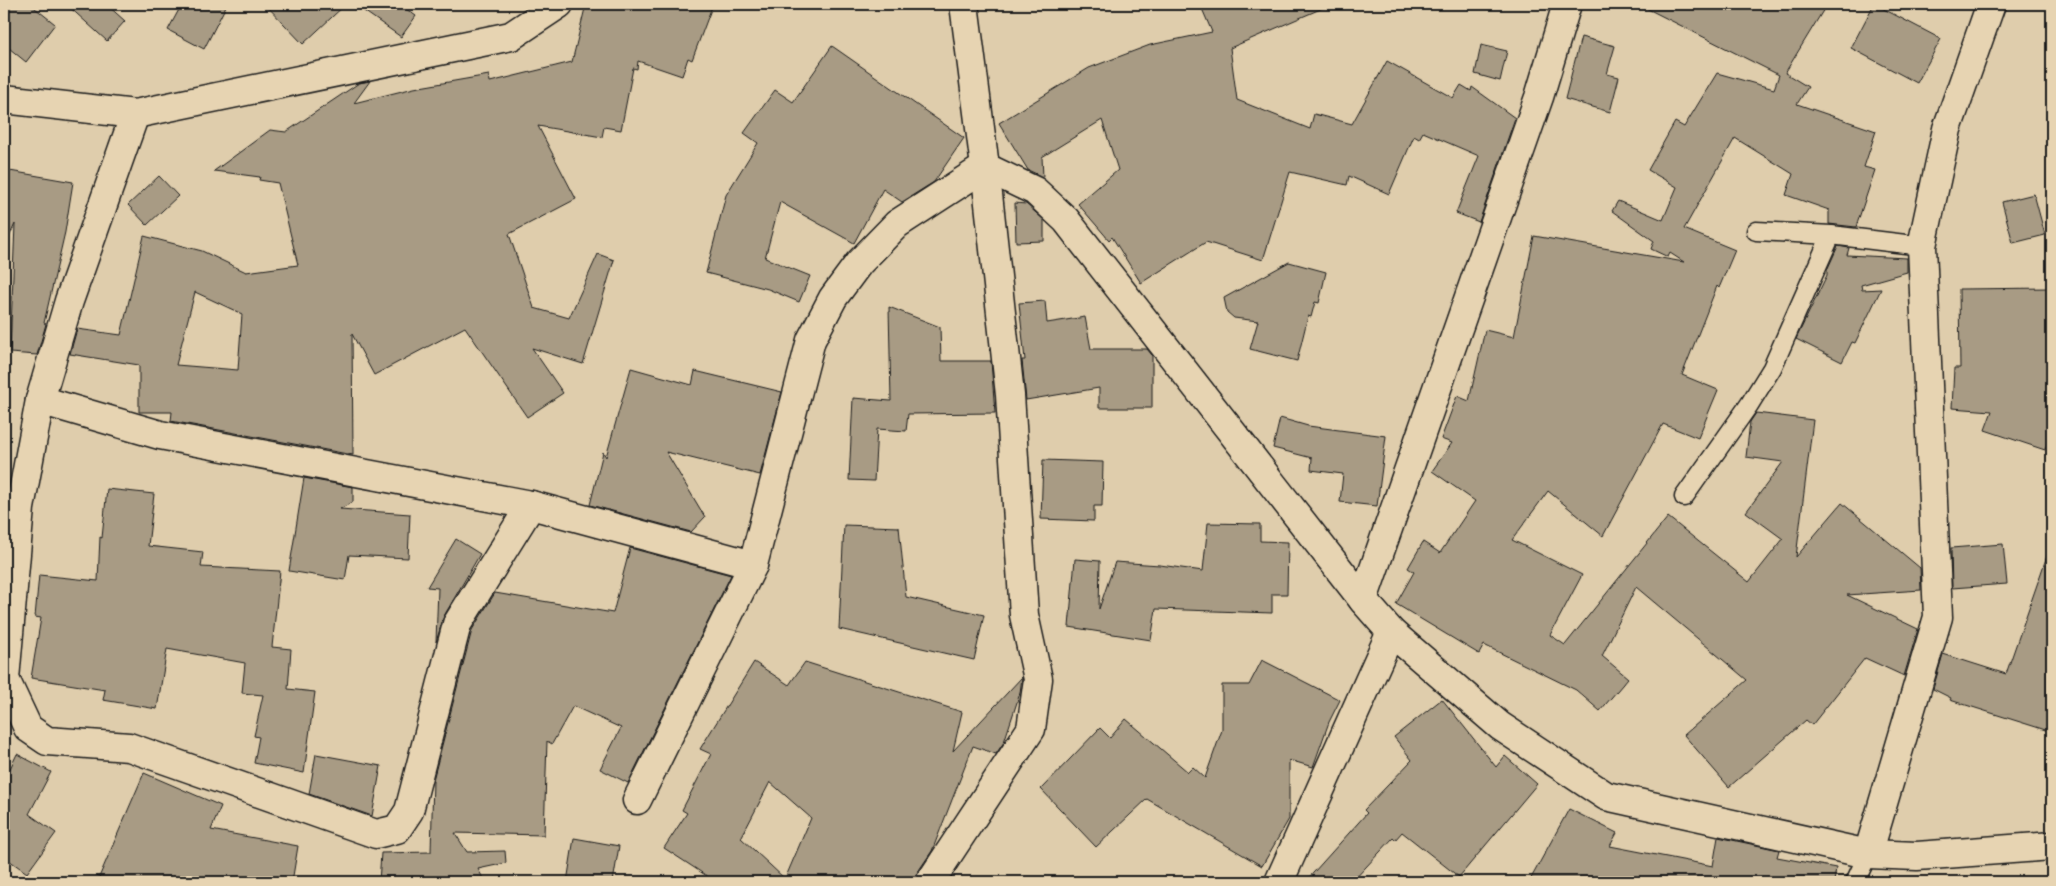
<svg xmlns="http://www.w3.org/2000/svg" width="2056" height="886" font-family="Itim,sans-serif">
<rect width="100%" height="100%" fill="#dfcdac"/>
<filter id="ink" filterUnits="userSpaceOnUse"><feTurbulence type="fractalNoise" baseFrequency=".02" numOctaves="2"/><feDisplacementMap in="SourceGraphic" scale="10" xChannelSelector="R" yChannelSelector="G"/><feConvolveMatrix kernelMatrix="1 2 1 2 8 2 1 2 1" color-interpolation-filters="sRGB"/></filter>
<g filter="url(#ink)">
<g fill="none" stroke-linecap="round" stroke-linejoin="round">
<polyline stroke="#655d51" stroke-width="10" points="4,879 9,882"/>
</g>
<g fill="#a89b84" stroke="#1c1c1c" fill-rule="evenodd">
<polygon points="4,4 30,4 55,24 26,62 4,44"/>
<polygon points="66,4 106,4 125,21 107,41"/>
<polygon points="182,4 227,4 204,49 168,30"/>
<polygon points="265,4 346,4 303,44"/>
<polygon points="354,4 399,4 416,16 401,37"/>
<path d="M586,4H713L692,60L688,58L682,76L638,61L637,69L633,68L621,130L604,127L602,137L538,126L576,199L509,234L534,308L569,318L598,254L614,260L583,364L532,348L563,393L527,417L465,327L374,375L352,334L353,455L171,421L172,412H139V365L70,354L77,329L121,335L144,236L202,251L246,272L298,265L278,183L259,180L260,177L214,171L270,130L286,132L359,83L370,81L354,103L414,88L489,75L490,82L572,62ZM195,292L242,314L238,370L176,365Z"/>
<polygon points="1200,4 1332,4 1230,48 1237,100 1310,129 1314,114 1352,124 1387,61 1453,98 1461,85 1471,91 1472,87 1515,118 1479,222 1456,213 1479,156 1423,132 1419,139 1414,136 1389,194 1349,176 1347,185 1290,172 1263,260 1206,242 1141,283 1112,237 1109,240 1078,204 1118,170 1102,120 1042,157 1043,177 1028,170 999,123 1089,68 1150,45 1212,32"/>
<polygon points="1638,4 1827,4 1785,73 1808,87 1797,104 1876,131 1864,167 1875,170 1856,227 1829,224 1829,210 1786,195 1793,174 1735,138 1684,229 1735,250 1719,288 1717,286 1682,375 1718,390 1698,438 1663,424 1603,536 1548,491 1512,540 1582,575 1550,635 1565,645 1668,517 1749,582 1783,539 1746,512 1783,462 1746,457 1750,422 1756,413 1813,420 1796,557 1842,503 1920,568 1921,590 1847,595 1918,629 1904,676 1865,658 1812,725 1806,720 1729,787 1684,735 1747,680 1636,587 1602,656 1628,678 1600,711 1576,690 1484,645 1479,654 1396,604 1414,572 1408,568 1423,542 1440,553 1475,501 1432,471 1452,443 1441,439 1457,396 1469,401 1485,330 1514,337 1534,236 1684,262 1670,253 1668,257 1651,249 1654,241 1612,211 1618,201 1663,220 1677,187 1648,170 1675,122 1684,127 1717,73 1774,89 1779,75"/>
<polygon points="1874,4 1941,39 1917,83 1851,48"/>
<polygon points="1581,37 1615,46 1607,74 1619,77 1610,112 1565,99"/>
<polygon points="1481,45 1507,51 1500,81 1475,74"/>
<polygon points="832,46 964,138 934,182 902,202 883,189 854,243 780,202 765,258 810,276 799,302 768,289 706,273 726,195 758,143 744,133 775,90 793,102"/>
<polygon points="4,170 73,182 65,232 44,323 46,324 37,355 10,353 15,224 4,248"/>
<polygon points="159,176 178,196 147,225 128,205"/>
<polygon points="2034,194 2045,235 2013,243 2002,202"/>
<polygon points="1015,203 1026,204 1044,220 1044,241 1016,242"/>
<polygon points="1838,246 1849,248 1847,255 1907,258 1907,272 1861,285 1862,290 1881,289 1855,343 1852,342 1842,362 1796,339 1827,275 1827,270"/>
<polygon points="1289,262 1326,272 1319,303 1315,302 1311,317 1308,316 1297,361 1250,349 1258,321 1234,318 1227,312 1224,298"/>
<polygon points="2052,288 2052,428 2045,450 1985,430 1992,411 1952,408 1954,368 1960,368 1959,289"/>
<polygon points="1045,301 1047,323 1085,317 1091,349 1147,349 1152,355 1152,408 1099,408 1099,388 1026,400 1022,360 1025,360 1019,303"/>
<polygon points="889,307 940,327 941,361 991,361 995,413 908,414 906,431 877,429 874,481 849,480 853,398 891,401"/>
<polygon points="631,368 692,385 695,371 782,392 760,475 666,452 705,517 691,532 590,505 603,452 606,457"/>
<polygon points="1280,418 1308,426 1386,436 1377,506 1340,502 1343,474 1311,470 1312,458 1273,448"/>
<polygon points="1043,460 1103,462 1102,506 1094,506 1094,521 1041,519"/>
<polygon points="304,478 353,487 353,502 340,509 410,514 408,558 349,555 345,580 289,571"/>
<polygon points="107,489 154,494 148,546 203,552 201,567 280,571 272,647 291,649 288,689 315,692 304,773 254,763 259,737 254,736 263,695 242,693 245,663 167,649 157,709 103,700 105,690 31,678 41,618 35,617 39,575 98,581 100,537 102,538"/>
<polygon points="1208,523 1260,524 1260,541 1288,542 1287,594 1272,594 1272,613 1156,609 1151,640 1069,627 1075,559 1100,561 1099,609 1115,562 1160,565 1203,571"/>
<polygon points="844,525 899,527 906,597 984,615 974,660 839,629"/>
<polygon points="456,539 480,554 444,616 436,642 438,588 427,587"/>
<polygon points="2003,544 2007,584 1952,588 1951,548"/>
<polygon points="630,548 731,575 628,783 600,769 621,728 573,706 552,744 547,741 544,835 455,833 467,852 505,851 506,863 478,869 485,882 451,882 448,877 424,882 379,882 381,853 431,852 433,780 472,630 495,593 613,613"/>
<polygon points="2048,553 2052,553 2052,732 1950,700 1951,698 1933,689 1943,654 2006,674"/>
<polygon points="1262,660 1340,700 1329,722 1313,767 1289,760 1289,819 1262,866 1147,799 1096,847 1041,789 1100,728 1110,738 1126,719 1188,772 1193,767 1205,778 1222,730 1222,685 1249,685"/>
<path d="M754,662L789,685L805,662L962,712L953,751L1022,677L1020,693L1004,742L996,754L973,746L932,851L917,873L915,882H716L664,848L687,813L682,810L711,754L700,749ZM770,782L811,818L785,879L741,838Z"/>
<polygon points="1442,699 1496,767 1505,756 1537,784 1459,877 1402,832 1395,840 1393,838 1352,882 1305,882 1367,813 1364,810 1412,760 1394,737"/>
<polygon points="17,754 51,772 29,814 56,833 27,873 6,858 4,862 4,781"/>
<polygon points="316,754 381,766 372,816 309,794"/>
<polygon points="144,773 221,806 211,830 298,846 292,882 97,882"/>
<polygon points="1569,809 1617,833 1610,846 1713,866 1718,837 1779,850 1777,857 1836,868 1834,882 1529,882"/>
<polygon points="574,838 619,846 613,882 567,882"/>
</g>
<g fill="none" stroke-linecap="round" stroke-linejoin="round">
<defs>
<g id="lane">
<polyline points="1756,231 1831,235 1922,246"/>
<polyline points="1684,497 1749,405 1772,368 1831,235"/>
<polyline points="1855,882 1868,854"/>
</g>
<g id="street">
<polyline points="4,99 135,114 511,36 559,4"/>
<polyline points="135,114 69,301 40,400 20,508 5,679 28,728 47,741 129,747 376,834 397,829 409,811 457,624 531,505"/>
<polyline points="40,400 160,435 531,505 753,565"/>
<polyline points="1363,600 1539,97 1567,4"/>
<polyline points="637,800 753,565 811,340 833,298 859,263 897,224 985,167 1035,191 1066,220 1363,600 1391,632 1500,726 1606,796 1868,854 1917,856 2052,846"/>
<polyline points="1868,854 1938,617 1922,246 1947,129 1991,4"/>
<polyline points="930,882 1031,729 1038,679 1024,615 1010,395 985,167 964,4"/>
<polyline points="1279,882 1391,632"/>
</g>
</defs>
<use href="#lane" stroke="#1c1c1c" stroke-width="21"/>
<use href="#street" stroke="#1c1c1c" stroke-width="31"/>
<use href="#lane" stroke="#e7d4b2" stroke-width="18"/>
<use href="#street" stroke="#e7d4b2" stroke-width="28"/>
</g>
</g>
<rect width="2056" height="886" fill="none" stroke="#e7d4b2" stroke-width="20"/>
<rect x="10" y="10" width="2036" height="866" fill="none" stroke="#1c1c1c" stroke-width="2" filter="url(#ink)"/>
</svg>
